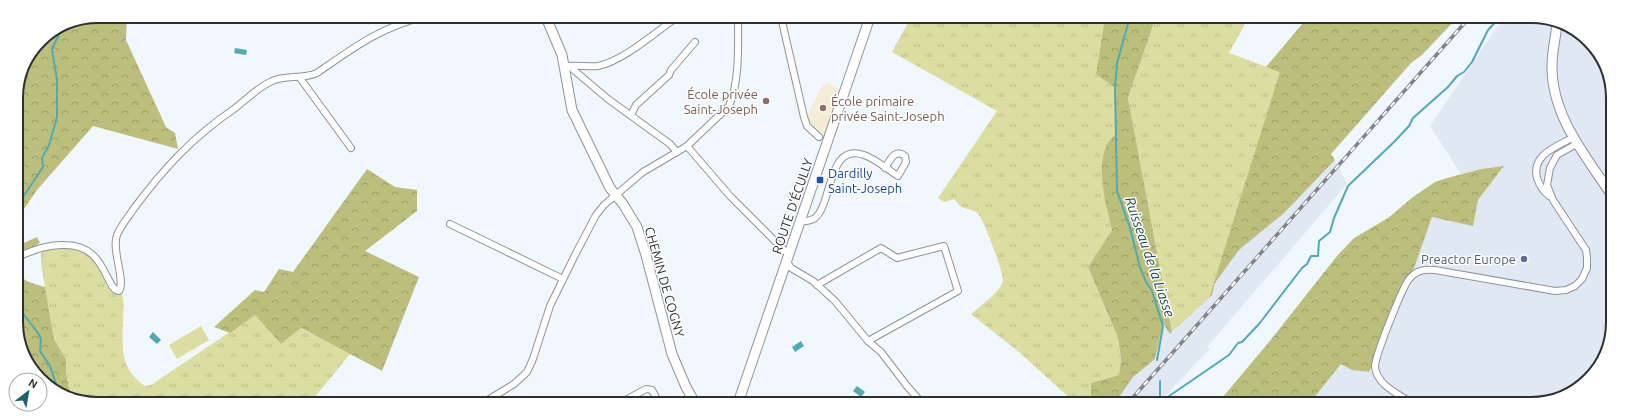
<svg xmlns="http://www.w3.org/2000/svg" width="1629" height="420" font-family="Ubuntu,sans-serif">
<defs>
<pattern id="grass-tufts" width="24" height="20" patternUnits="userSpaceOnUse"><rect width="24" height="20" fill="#dbdea0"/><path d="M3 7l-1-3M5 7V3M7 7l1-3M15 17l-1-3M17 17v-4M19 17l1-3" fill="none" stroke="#bcbf8a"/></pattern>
<pattern id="forest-crowns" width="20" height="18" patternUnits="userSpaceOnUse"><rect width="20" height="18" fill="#bcbf7c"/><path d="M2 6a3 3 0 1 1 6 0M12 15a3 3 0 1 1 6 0" fill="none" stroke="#999c66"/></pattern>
</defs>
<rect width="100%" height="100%" fill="#f1f7fe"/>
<g fill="#e0e8f4">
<polygon points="1506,18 1547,18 1589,40 1611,82 1611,338 1585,384 1536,404 1310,404 1341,364 1352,370 1369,372 1410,277 1432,217 1473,225 1478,200 1504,167 1481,169 1461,174 1430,126 1497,27"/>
<polygon points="1335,160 1347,184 1207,347 1211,350 1208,351 1201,358 1159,403 1153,396 1147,403 1115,403 1133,377 1155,359 1163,323 1170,334 1212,295 1215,283 1239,250 1284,213"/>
</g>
<polygon fill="#f5ecd6" points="826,82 841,90 825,135 812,127 806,118 823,84 825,85"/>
<g fill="url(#grass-tufts)">
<path d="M911,17H1105L1096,74L1115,88V135L1104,155L1102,171L1108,213L1112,230L1088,267L1118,338L1121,359L1119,375L1091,383V403H1075L1019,352L971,314C980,306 1000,292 1003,281C1004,274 984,221 979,215C974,208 965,210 960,206C958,204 956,201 954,199L944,202L938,198L997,111L892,52Z"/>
<polygon points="1156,17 1249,17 1229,53 1281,72 1209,298 1172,332 1128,98"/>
<path d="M80,247C94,261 114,276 122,296C125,303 123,312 123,320C122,348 120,369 145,386L151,385L255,315L281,344L300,328L350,354L310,403L82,402L71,397L66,373V359L54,339L41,264V248Z"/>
</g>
<g fill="url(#forest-crowns)">
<polygon points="98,16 127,16 126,40 166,127 175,133 178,149 93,126 37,190 17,219 16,93 24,62 40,40 67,22"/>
<path d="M1105,17H1156L1128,98L1172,332L1170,334L1163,323L1155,359L1133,377L1115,403H1091V383L1119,375L1121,359L1118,338L1088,267L1112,230C1106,205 1091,154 1115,135V88L1096,74Z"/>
<polygon points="1308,17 1457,18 1422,55 1411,63 1331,154 1335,160 1284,213 1239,250 1215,283 1212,295 1209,298 1280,72 1266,67"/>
<path d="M1504,166L1478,200L1473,226L1432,217C1414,268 1395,325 1369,372L1352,370L1341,364L1309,404H1217L1269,342L1337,256L1354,238L1388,218L1413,197L1435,182L1447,178L1481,169Z"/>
<polygon points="367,169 395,187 417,190 417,211 365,251 419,277 382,371 301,328 281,344 255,315 230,333 214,327 255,290 264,292 279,269 293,272"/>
<path d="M37,237L40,243C27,249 20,262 20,276C27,283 36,284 45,287L54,339L66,359V373L71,397L40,380L18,338L17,246Z"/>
</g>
<polygon fill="#dbdea0" points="201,326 209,340 177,359 169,345"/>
<g fill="#4eabb5">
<polygon points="235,48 247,50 246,55 234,53"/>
<polygon points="153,332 161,340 157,344 149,337"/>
<polygon points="801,341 804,346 795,352 792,347"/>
<polygon points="857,386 865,392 861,397 853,391"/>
</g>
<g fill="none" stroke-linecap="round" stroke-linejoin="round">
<g stroke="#4eabb5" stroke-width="2">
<polyline points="1130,17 1117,63 1115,88 1117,191 1130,228 1140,267 1146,282 1152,291 1163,326 1157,360"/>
<polyline points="17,206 43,167 42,158 49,145 57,117 57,80 52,49 64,24"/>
<polyline points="17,306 38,333 41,339 40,351 50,366 58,390"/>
<polyline points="1159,403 1229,355 1238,343 1242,342 1259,324 1302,268 1307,264 1311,256 1318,256 1319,241 1330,232 1334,218 1348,186 1395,141 1409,126 1413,118 1448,87 1457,76 1464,72 1472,62 1488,30 1499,18"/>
<polyline points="1160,403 1160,381"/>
</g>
<defs>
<g id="street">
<polyline points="781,17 804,117 807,126 819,137"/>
<path d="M567,66C577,65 590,67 598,66C623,61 656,32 677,17"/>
<polyline points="569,66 608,99 670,144 677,152"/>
<polyline points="300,78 351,148"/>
<polyline points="631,115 636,105 669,75 671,70 695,42"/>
<polyline points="687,146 730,196 789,255"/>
<path d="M1549,196C1544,192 1539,184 1537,178C1531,154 1558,146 1574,137"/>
<path d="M800,222C805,221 811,221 815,218C833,203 827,142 864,155C876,159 887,169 898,176L906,162L905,156C895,148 890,160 885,168"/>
<polyline points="450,224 563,279"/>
<path d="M17,257C32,251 48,244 65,245C107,245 105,290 119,291C126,280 111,250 117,235C121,225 129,216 135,207C164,168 194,136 234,109C246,100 256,89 270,82C285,74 301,80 317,73C353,48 382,26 427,16"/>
<polyline points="787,262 791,268 813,281 835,301 868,341 881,352 907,386 922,403"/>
<polyline points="817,285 881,248 897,258 944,246 958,291 868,341"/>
<path d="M483,403L514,384L527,372L533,359L550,306L575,255L596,215L604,205L643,172L687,146L729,106C740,82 738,43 738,17"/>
<polyline points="620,403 646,389 652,390 659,403"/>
<path d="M1413,404C1399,394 1376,385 1375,366C1376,354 1403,285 1410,278C1417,270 1425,269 1435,270L1555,291L1566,290L1575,286L1582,279L1587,268V258L1586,250L1553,200L1547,185L1550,168L1557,155L1578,143"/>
</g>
<g id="secondary">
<polyline points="546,17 562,55 572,110 610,188 623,204 637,227 646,255 672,354 686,387 695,403"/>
<path d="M1557,23C1556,37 1552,51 1552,65C1551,115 1585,155 1611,194"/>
<polyline points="738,403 870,17"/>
</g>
</defs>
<use href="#street" stroke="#8c939b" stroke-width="8"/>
<use href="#secondary" stroke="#8c939b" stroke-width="11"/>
<use href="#street" stroke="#fff" stroke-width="6"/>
<use href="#secondary" stroke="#fff" stroke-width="9"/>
<defs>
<polyline id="rail" points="1128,403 1469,18"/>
</defs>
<use href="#rail" stroke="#808589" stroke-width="3.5"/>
<use href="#rail" stroke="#fff" stroke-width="2" stroke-dasharray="6" stroke-linecap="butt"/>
</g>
<g fill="#8d6e63" stroke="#fff" stroke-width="1.5">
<circle cx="766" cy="101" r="4"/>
<circle cx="823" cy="108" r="4"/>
</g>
<rect fill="#1a4fb4" stroke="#fff" stroke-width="1.5" x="816" y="176" width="8" height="8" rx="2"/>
<circle fill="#5c6f8a" stroke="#fff" stroke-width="1.5" cx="1524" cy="259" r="4"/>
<g text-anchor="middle" stroke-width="3" stroke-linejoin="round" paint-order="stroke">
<g font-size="13" fill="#785e54" stroke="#fff" text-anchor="end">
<text x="758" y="99">École privée<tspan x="758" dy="15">Saint-Joseph</tspan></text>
<text x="831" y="106" text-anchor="start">École primaire<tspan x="831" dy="15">privée Saint-Joseph</tspan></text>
</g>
<g font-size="13" fill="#164399" stroke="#fff" text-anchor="start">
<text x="828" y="178">Dardilly<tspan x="828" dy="15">Saint-Joseph</tspan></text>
</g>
<g font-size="13" fill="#2d3033" stroke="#fff">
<text transform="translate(792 206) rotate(-71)" y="5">ROUTE D'ÉCULLY</text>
<text transform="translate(665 282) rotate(74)" y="5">CHEMIN DE COGNY</text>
</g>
<g font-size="13" fill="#4e5e75" stroke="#fff" text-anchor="end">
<text x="1516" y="264">Preactor Europe</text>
</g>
<g font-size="14" font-style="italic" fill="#1d474c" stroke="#fff">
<text transform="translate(1150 257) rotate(71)" y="5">Ruisseau de la Liasse</text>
</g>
</g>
<path d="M0 0H1629V420H0ZM98 23H1531A75 75 0 0 1 1606 98V322A75 75 0 0 1 1531 397H98A75 75 0 0 1 23 322V98A75 75 0 0 1 98 23Z" fill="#fff" fill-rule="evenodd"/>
<path fill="none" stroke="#2d3033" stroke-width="2" d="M98 23H1531A75 75 0 0 1 1606 98V322A75 75 0 0 1 1531 397H98A75 75 0 0 1 23 322V98A75 75 0 0 1 98 23Z"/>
<g transform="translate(28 392) rotate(31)"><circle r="19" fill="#ffffff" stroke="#abacad"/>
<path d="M0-3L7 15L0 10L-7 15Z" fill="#1c6173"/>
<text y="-6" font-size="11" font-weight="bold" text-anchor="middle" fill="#2d3033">N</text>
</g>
</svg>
